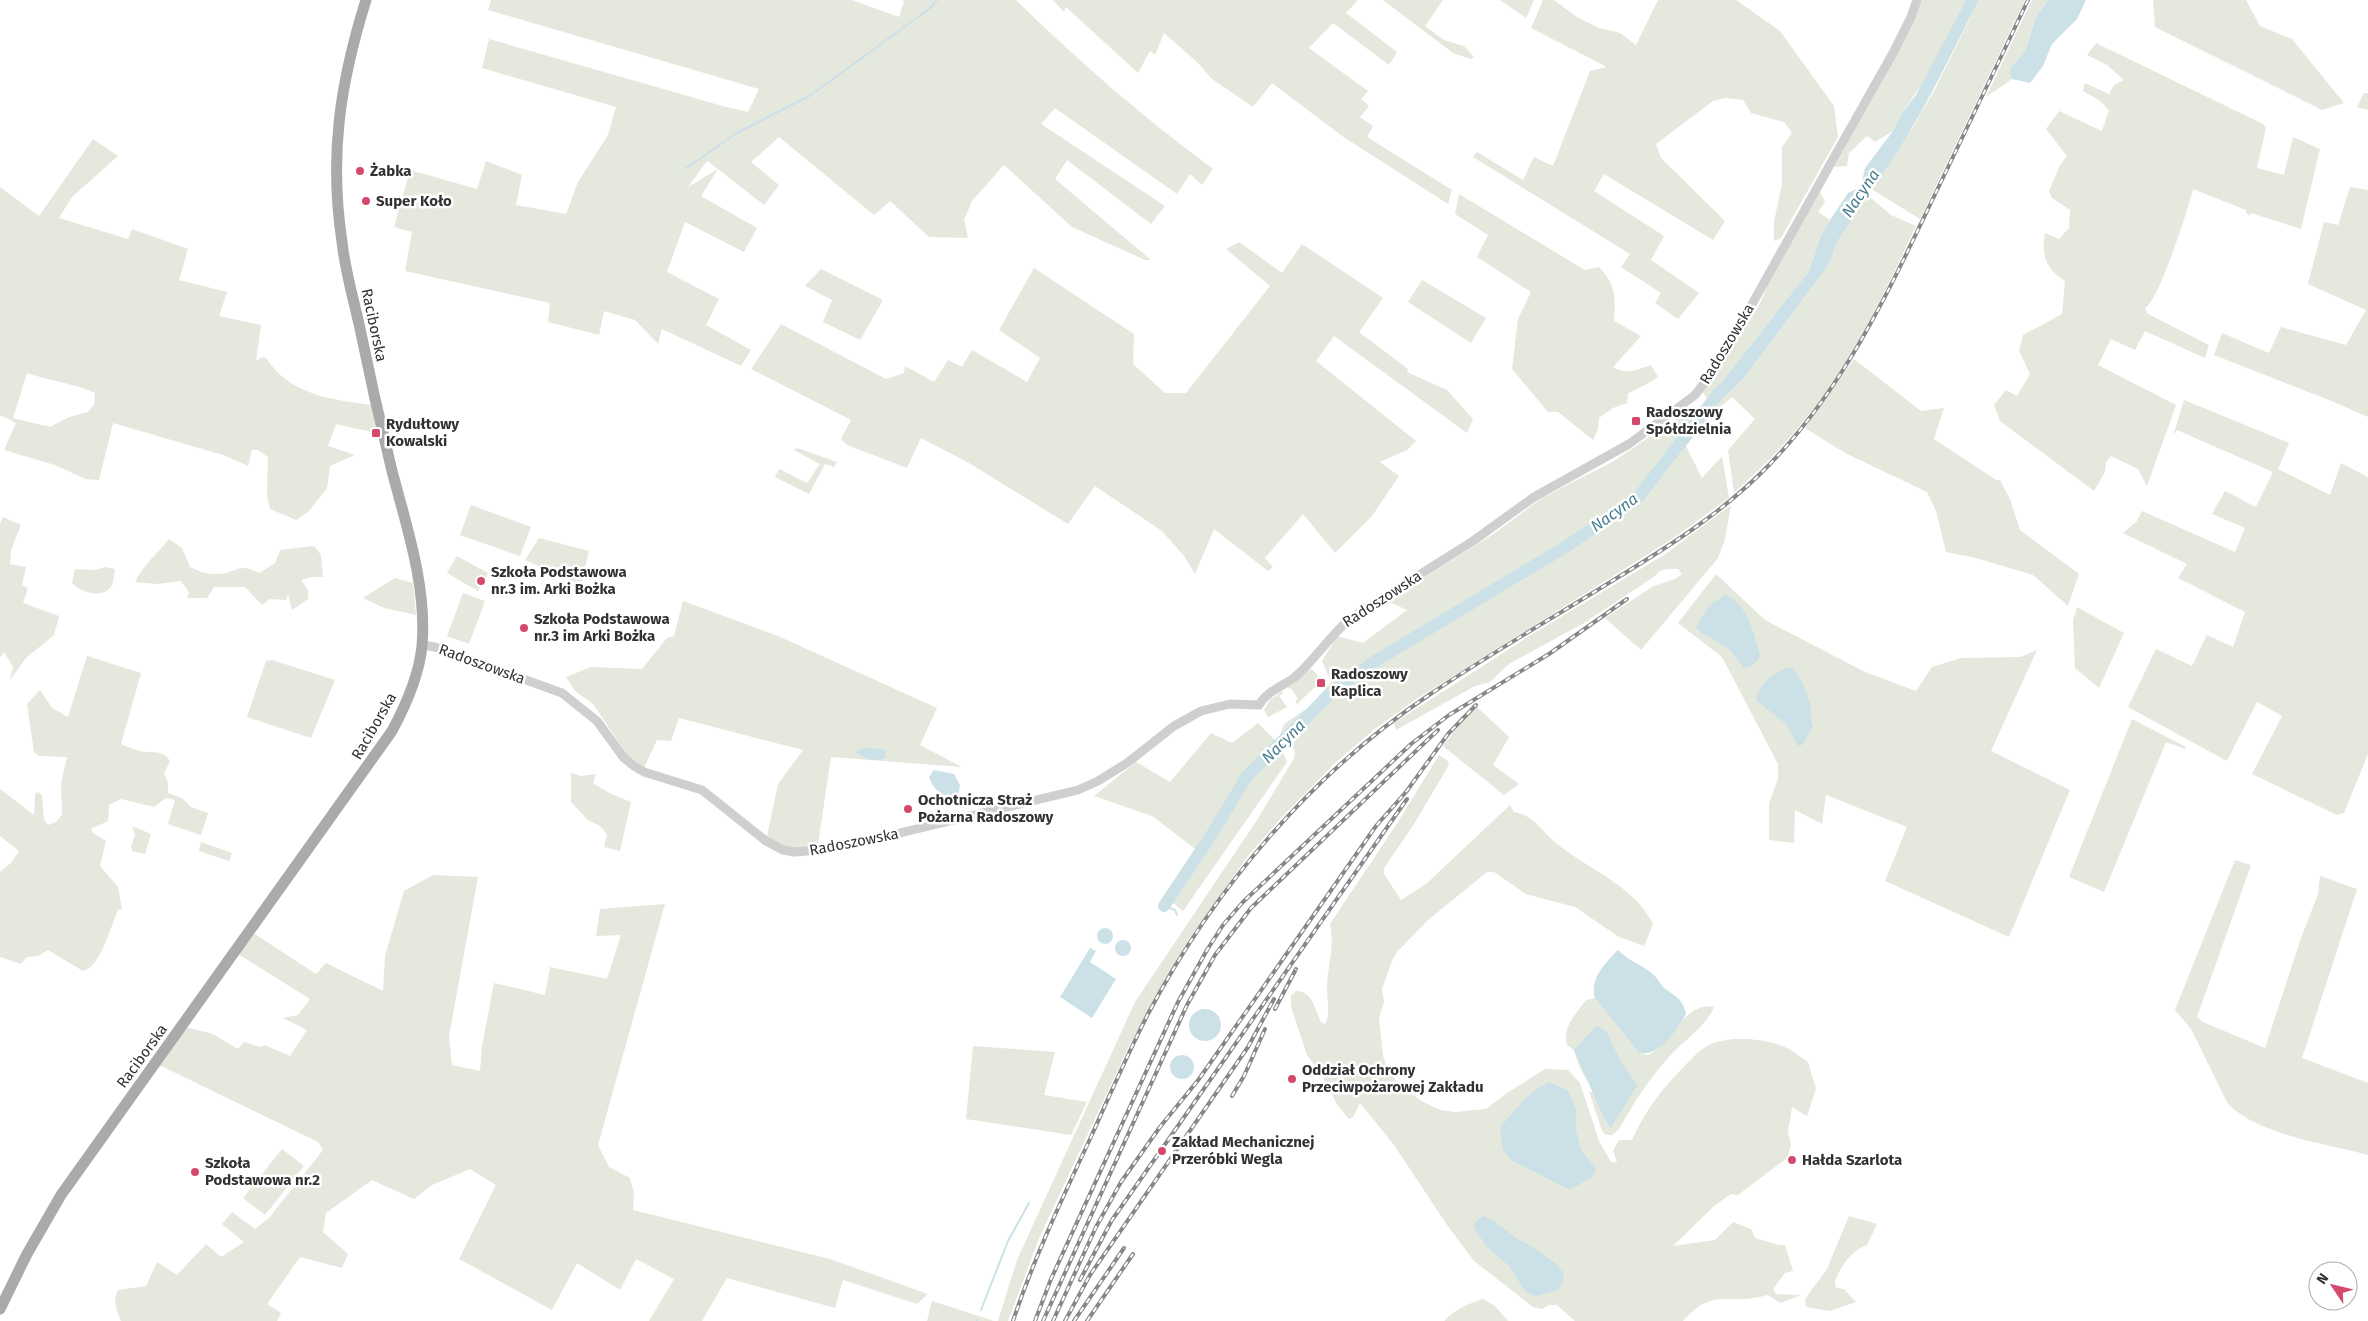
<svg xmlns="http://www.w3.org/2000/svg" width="2368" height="1321" font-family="'Fira Sans',sans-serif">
<rect width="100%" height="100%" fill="#fff"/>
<g fill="#e4e8dd" fill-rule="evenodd">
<path d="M491,0H852L899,17L904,1L901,0H1016C1078,61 1143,117 1213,169L1202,185L1190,174L1177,194L1055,108L1041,124L1165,206L1151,224L1067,160L1055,179L1151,260H1145L1072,227L1004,165L972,201L964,220L968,238L929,237L890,201L874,215L779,137L751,162L779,185L764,205L718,169L701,196L757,228L744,252L685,222L667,272L719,299L706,325L751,350L741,366L662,329L658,344L635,320L604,311L599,335L548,322L550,303L405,271L412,232L394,227L410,170L477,189L486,161L522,175L516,205L566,214L578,182L608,135L616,107L482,68L489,39L726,107L748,112L759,89L488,10ZM707,161L718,169L688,187Z"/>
<polygon points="1053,0 1358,0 1346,13 1397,52 1389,65 1333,23 1309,48 1368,91 1361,99 1369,106 1360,117 1373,126 1367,137 1452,190 1448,204 1342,136 1272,83 1253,107 1212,79 1197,62 1164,33 1155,55 1150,51 1138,73 1066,7 1064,12"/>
<polygon points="1383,0 1443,0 1425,26 1444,40 1464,46 1474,57 1471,59 1453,53"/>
<polygon points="1500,0 1534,0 1526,18"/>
<polygon points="1543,0 1554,0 1577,17 1599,28 1620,33 1636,45 1658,0 1736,0 1780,31 1834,106 1838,137 1781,238 1774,241 1774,222 1782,184 1782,147 1792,133 1784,122 1751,113 1743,100 1725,98 1713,101 1656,144 1661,158 1725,221 1713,240 1604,174 1594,191 1664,236 1651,260 1699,293 1678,319 1655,303 1661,293 1621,267 1630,254 1473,157 1477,152 1523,180 1534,157 1553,166 1590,71 1607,67 1531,28"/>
<polygon points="1922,0 1966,0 1924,81 1902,113 1893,131 1875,142 1867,136 1849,153 1847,166 1834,167 1883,80"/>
<polygon points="1979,0 2025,0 1920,219 1868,187 1874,184 1913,127 1935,89"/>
<polygon points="2032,0 2048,0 2036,17 2026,50 2009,70 2012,79 1986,97"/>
<polygon points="2153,0 2246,0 2260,26 2292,39 2344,103 2322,110 2155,27"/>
<path d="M2096,43L2263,124L2266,128L2257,168L2284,175L2293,137L2320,149L2301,229L2251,213L2250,216L2246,213V210L2193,189C2189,207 2158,303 2145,308L2148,314L2209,345L2205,358L2145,331L2135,350L2111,339L2098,365L2176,405L2147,486L2138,469L2111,456L2106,462L2105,472L2094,491L2000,421L1994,405L2006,390L2017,396L2030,374L2019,351L2023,335L2062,314L2065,281C2046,269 2041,256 2045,233L2059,239L2069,228L2070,210L2052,198L2049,191L2060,165L2067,156L2046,129L2059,111L2102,131L2109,110L2099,100L2083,91L2085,83L2109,94L2114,85L2124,80L2107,65L2087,55Z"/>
<polygon points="2364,93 2368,93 2368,110 2357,107"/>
<path d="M93,139L118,156L72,197L59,218L128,239L132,229L188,249L179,280L227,292L219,316L261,325L256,361L262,357L266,358C290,395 332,400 373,405L376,433L336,424L328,446L355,455L330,466L327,488L309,511L296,520L270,509L267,495L268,457L258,450H252L248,466L223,455L113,423L99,480L85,479L55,465L4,450L16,423L0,415V187L39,216ZM27,373C50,381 73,383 95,393L94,405L88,412L69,417L50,427L13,418Z"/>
<polygon points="2350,187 2368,190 2368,417 2329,400 2214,355 2222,333 2269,353 2281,327 2346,345 2366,310 2308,284 2324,222 2338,225"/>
<path d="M1819,190L1825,202L1818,212L1830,220L1820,238L1809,271L1708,400L1703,393L1745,323C1757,312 1764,298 1768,282Z"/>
<path d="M1864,192L1891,215L1916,226C1883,296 1851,365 1801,424C1781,449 1758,471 1734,493L1728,450L1755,419L1732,397L1714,412L1713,408L1744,378L1829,264C1831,258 1833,251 1836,245C1845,226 1861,213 1864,192Z"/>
<path d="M1459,194L1585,270L1599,267C1617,286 1615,297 1614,321L1641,336L1613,367C1626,375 1637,370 1651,365L1658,377C1648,385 1638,387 1628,394L1627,403L1613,408L1599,418L1598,429L1593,440L1558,412H1548L1512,369L1518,319L1531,292L1477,257L1488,235L1455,214Z"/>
<polygon points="1239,242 1282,273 1302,244 1383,298 1359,332 1408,369 1407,372 1447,390 1473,419 1467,433 1334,336 1316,361 1416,441 1407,450 1380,462 1399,476 1372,516 1335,553 1303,514 1265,558 1273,567 1268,571 1214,529 1195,574 1184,556 1162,531 1095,486 1068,524 969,463 921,438 907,468 847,445 841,439 851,420 751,369 781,324 886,379 904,373 905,366 934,382 948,360 962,367 972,350 1027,382 1040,358 999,330 1034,268 1134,334 1133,364 1165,393 1186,393 1270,286 1226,249"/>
<polygon points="821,269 883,300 860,340 823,322 832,300 805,286"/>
<polygon points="1422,280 1486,318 1471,343 1408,302"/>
<polygon points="1854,359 1921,411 1944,408 1934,439 1996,480 2000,480 2010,499 2020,530 2079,574 2068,606 2033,575 1976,558 1946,552 1936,511 1927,492 1845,453 1805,428"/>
<polygon points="2184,400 2289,443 2278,469 2330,495 2341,463 2368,477 2368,754 2344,813 2337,815 2252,774 2282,716 2257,702 2227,761 2128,707 2156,649 2192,666 2207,635 2233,647 2245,612 2178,578 2187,564 2123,533 2137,521 2142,511 2235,552 2245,528 2212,514 2225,491 2256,507 2273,472 2177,430 2173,436"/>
<polygon points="1693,407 1702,411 1635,496 1561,547 1372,659 1331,691 1283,739 1280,735 1284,724 1309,707 1331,682 1322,661 1337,636 1363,643 1407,610 1387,601 1495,533 1542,498 1614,461"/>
<polygon points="1704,415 1709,418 1686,446 1702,478 1722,456 1729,498 1669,541 1415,700 1376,728 1336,762 1282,817 1248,856 1189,939 1130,1044 1040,1236 1008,1321 998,1321 1017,1260 1135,1002 1259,817 1294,758 1295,751 1288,740 1333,694 1564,550 1638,500"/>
<polygon points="797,448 837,462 834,467 825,464 809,494 775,477 779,469 807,483 820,464 794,450"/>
<polygon points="471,505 531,527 520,556 460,535"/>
<path d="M1731,505L1725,539L1718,558L1641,650L1605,618L1652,587L1675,579L1682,574L1678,569C1669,569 1660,568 1655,576L1584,623L1509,664L1490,682L1475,686L1396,730L1394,723L1531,635L1667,553Z"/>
<polygon points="3,517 21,525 11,550 10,564 26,567 22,585 28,588 23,603 59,616 54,635 26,658 10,680 13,667 4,652 0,657 0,524"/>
<polygon points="539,538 589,551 581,585 525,560"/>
<path d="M169,539L182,548L190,567C199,571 207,575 217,574C236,574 238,561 259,573L275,563L280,550L314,546L321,555L323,577H311L301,580L308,590V599L292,610L288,594L286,600L270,599L262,605L245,587H214L207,598H187L189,592L181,581L157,584L135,582C143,565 157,554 169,539Z"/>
<polygon points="457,556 488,573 478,591 447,573"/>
<path d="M105,567L115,569C114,574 114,580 112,585C103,600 82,593 72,583L75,569L95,570Z"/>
<polygon points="1716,574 1765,620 1865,672 1916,691 1932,667 1961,658 2020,657 2037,650 1991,751 2070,790 2009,937 1885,881 1907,827 1826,795 1822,824 1795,810 1794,843 1769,840 1769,803 1778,779 1778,764 1722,657 1678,623"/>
<polygon points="395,578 413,583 416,615 384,608 363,598"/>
<polygon points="463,593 485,601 469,644 447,636"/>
<polygon points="683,601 778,636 937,708 920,745 962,767 831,757 817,851 794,852 766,841 778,784 803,750 679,718 671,741 657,740 644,768 628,756 593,704 575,691 566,677 591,667 642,669 667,638 674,636"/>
<polygon points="2077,607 2124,633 2099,688 2075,668 2073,621"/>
<path d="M87,656L141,673L121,744C128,747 137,751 145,752C155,753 163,750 170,761L164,773L168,783V793L182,798L191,807L208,813L201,835L168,824L175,800L166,798L154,807L121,799L109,805L108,821L91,829L93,833L106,841L100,866L118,887L122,909L118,910C111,925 101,967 83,971L48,950L38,956L27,957L21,964L0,957V872L11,863L19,851L0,836V789L34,815L35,794L38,792L42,795L44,819L48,825L56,822L62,815L61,783L67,757L39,756L34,752L27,704L40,690L52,708L68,717Z"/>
<polygon points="272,660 335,680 311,738 247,717 266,661"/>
<polygon points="1312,669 1318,676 1315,687 1297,704 1295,701 1298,699 1291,688 1289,689 1287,686 1308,670"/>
<polygon points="1282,691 1283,693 1279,696 1287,707 1268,717 1264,710 1272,697 1273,698"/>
<polygon points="1477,707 1509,737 1493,765 1519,784 1504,795 1443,746 1459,725"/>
<polygon points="2132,719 2186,747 2185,749 2166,742 2104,892 2069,877"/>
<polygon points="1258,723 1278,743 1246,776 1198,851 1152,816 1094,796 1136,762 1170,782 1211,733 1232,743"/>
<polygon points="1281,748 1287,762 1183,911 1171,901 1224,823 1249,779"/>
<path d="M1439,755L1447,760L1449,765L1414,824L1384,868V874L1401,900L1426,884L1510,805L1514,812C1536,816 1540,830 1556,843C1587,869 1634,885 1653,924L1644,946L1619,937L1575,907L1526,894L1494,872H1487L1428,920L1397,952L1392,961L1382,989L1384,1002L1379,1018L1383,1056L1387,1068L1401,1087L1425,1103L1441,1110L1455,1112L1486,1109L1507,1093L1545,1069L1568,1070L1580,1083L1599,1141L1611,1162H1617L1613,1151L1619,1140H1632C1643,1115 1659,1092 1678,1073C1688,1063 1696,1052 1709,1045C1728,1036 1763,1038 1782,1046C1791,1049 1800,1057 1808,1062L1816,1089L1807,1116L1792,1107L1788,1131L1791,1146L1787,1158L1738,1195L1731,1194L1714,1206L1673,1246L1715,1240L1733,1222L1751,1229L1755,1238L1779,1245H1785L1793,1271L1785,1273L1773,1289L1776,1294L1801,1295L1781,1303L1767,1295C1730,1307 1714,1285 1683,1321H1575L1557,1305H1549L1542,1309L1533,1307L1474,1261L1447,1225L1394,1145L1360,1103L1353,1117L1349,1119L1338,1106L1320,1072L1307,1055L1291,1007V996L1296,991C1312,990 1315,1010 1321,1022L1325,1024C1331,1013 1327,1003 1327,990C1327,967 1335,947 1330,924L1398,822Z"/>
<polygon points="571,773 581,776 596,774 593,783 609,793 631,802 620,851 604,847 607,834 600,826 588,820 571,802"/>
<polygon points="132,826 151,834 145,854 132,851 131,846 135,835"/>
<polygon points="201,842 232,853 229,861 199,851"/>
<path d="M2235,860L2251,865L2197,1017L2203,1022L2265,1048L2301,938L2318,894L2320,876L2357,889L2302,1058L2368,1083V1155C2328,1144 2253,1134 2227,1102L2191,1029L2175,1010Z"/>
<path d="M433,875L478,877L449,1036L452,1065L480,1071L482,1046L494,983L545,995L550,967L607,979L621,935L596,936L600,909L665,904L598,1145L609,1167L630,1178L634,1193L633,1210L830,1259L928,1294L917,1304L843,1280L835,1308L727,1278L702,1321H649L674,1279L636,1259L620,1290L577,1263L552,1310L459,1259L496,1185L470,1169L432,1185L414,1199L372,1180L326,1213L323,1232L348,1254L342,1268L300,1257L267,1304L281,1313L277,1321H121C117,1310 112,1301 118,1290L146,1286L157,1262L177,1275L206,1244L221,1257L244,1242L222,1224L232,1212L255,1229L269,1218L323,1150L318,1142L155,1063L182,1026L213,1034L238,1049L244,1042L260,1047L265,1045L290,1056L307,1030L283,1018L298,1015L310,999L235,952L250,931L316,974L326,963L383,991L385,956L404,891Z"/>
<path d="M1595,998L1639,1053L1648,1055C1672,1043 1684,1001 1714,1007C1705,1028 1683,1041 1668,1058C1649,1079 1633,1104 1619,1129L1612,1135H1606L1602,1131L1589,1091L1594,1093L1579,1066L1574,1050L1567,1045C1562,1027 1576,1014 1586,1000Z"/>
<polygon points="973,1046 1055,1052 1044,1095 1087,1102 1071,1135 966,1119"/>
<polygon points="282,1149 304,1166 265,1215 243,1198"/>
<path d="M1849,1216L1877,1224L1867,1245C1851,1251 1841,1266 1835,1281L1836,1288L1844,1289L1856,1302L1830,1311L1806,1307L1805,1299L1827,1269Z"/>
<path d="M1483,1299L1495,1306L1508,1321H1444C1455,1309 1468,1304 1483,1299Z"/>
<polygon points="932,1301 994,1321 927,1321"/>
</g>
<g fill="#cbe1e7">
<path d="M1966,0H1979C1952,51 1929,103 1897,152C1889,163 1881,181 1868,187L1862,182L1865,168L1893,131L1902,113L1916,95Z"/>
<polygon points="2048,0 2086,0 2077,19 2052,44 2043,66 2030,83 2012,79 2009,70 2026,50 2036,17"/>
<path d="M1858,188L1864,192C1861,213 1845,226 1836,245C1833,251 1832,258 1829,264L1744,378L1713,408L1708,400L1809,271L1820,238L1830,220L1848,193Z"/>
<path d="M1725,595C1749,604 1754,635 1760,656C1756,663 1753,667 1744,668L1728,648L1700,632L1696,627L1709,606Z"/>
<path d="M1787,668H1793C1801,679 1807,691 1810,704C1812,712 1810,719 1813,727L1802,745L1798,746L1786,724L1757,701C1757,685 1773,673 1787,668Z"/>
<path d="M872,748L886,750L885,758C876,762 863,759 856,752L860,749Z"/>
<path d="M934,770L954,774L960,785L958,797C944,800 933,789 929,777Z"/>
<circle cx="1105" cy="936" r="8"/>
<circle cx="1123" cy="948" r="8"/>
<polygon points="1090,948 1096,951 1090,962 1116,979 1092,1018 1060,997"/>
<path d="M1618,950C1628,961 1643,965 1654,975C1658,979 1660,984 1664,988C1676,997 1683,999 1686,1014C1676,1030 1660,1057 1639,1053L1595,998C1589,980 1605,963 1618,950Z"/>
<circle cx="1205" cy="1025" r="16"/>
<polygon points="1597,1025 1607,1033 1620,1060 1637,1085 1611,1128 1604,1118 1574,1050"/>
<circle cx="1182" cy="1067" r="12"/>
<path d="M1549,1082L1568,1091L1576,1110V1130L1581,1150L1596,1168L1592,1177L1570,1190L1511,1160L1503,1150L1500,1127C1516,1109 1528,1092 1549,1082Z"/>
<polygon points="1483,1216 1493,1220 1516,1238 1536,1249 1555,1263 1564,1274 1562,1284 1556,1291 1535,1296 1526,1292 1508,1265 1487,1247 1473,1227 1478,1219"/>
</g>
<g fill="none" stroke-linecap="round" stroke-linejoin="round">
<g stroke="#cbe1e7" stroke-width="2">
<polyline points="686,168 737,133 811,95 929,9 937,0"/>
<polyline points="1164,906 1175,910 1177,915"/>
<polyline points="981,1310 1008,1241 1029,1203"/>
<polyline points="977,1321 977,1320"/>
</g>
<polyline stroke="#cbe1e7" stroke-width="12" points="1164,906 1212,834 1247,776 1332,692 1372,663 1562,549 1637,499 1721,390"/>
<path stroke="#cfcfcf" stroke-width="9" d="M422,645L435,647L562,693L597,721L624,758L634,766L644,772L702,790L766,841L783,850L794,852L821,850L871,840L1078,790L1098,781L1127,763L1174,726L1201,711L1230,704L1259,705C1267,691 1283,686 1295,677C1316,659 1330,635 1351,618L1473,541L1534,497L1629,444L1695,395L1718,365L1827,170L1893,53L1911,17L1917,0"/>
<path stroke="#aaa" stroke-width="11" d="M0,1309L27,1254L61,1195L392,731C406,705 419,676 422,646C427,587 407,528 392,471C380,422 369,373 359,324C353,297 345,270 342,242C329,155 340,83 366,0"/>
<defs>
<g id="rail">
<polyline points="1275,1009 1296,969"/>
<polyline points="1232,1096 1244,1076 1265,1029"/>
<polyline points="1080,1280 1112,1220 1407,799"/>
<path d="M1013,1321C1034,1258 1062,1199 1090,1139C1109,1097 1127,1055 1148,1014C1214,889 1311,774 1429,695C1488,655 1551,619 1612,581C1668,547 1724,512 1770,464C1842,389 1884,301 1928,209C1961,140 1995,70 2028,0"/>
<polyline points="1035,1321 1051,1279 1178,1002 1207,950 1223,925 1243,902 1411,744 1449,715 1549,654 1627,599"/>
<polyline points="1043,1321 1187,1005 1215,955 1251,908 1438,730"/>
<polyline points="1053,1321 1096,1227 1121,1182 1160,1127 1199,1079 1376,826 1406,792 1448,734 1476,705"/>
<polyline points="1065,1321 1090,1275 1248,1047 1274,999"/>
<polyline points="1074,1321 1124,1248"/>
<polyline points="1087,1321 1133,1254"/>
</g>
</defs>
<use href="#rail" stroke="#878787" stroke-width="4"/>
<use href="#rail" stroke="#fff" stroke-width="2" stroke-dasharray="5.5" stroke-linecap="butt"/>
</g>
<g fill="#d5496b" stroke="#fff" stroke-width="2">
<circle cx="360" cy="171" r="5"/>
<circle cx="366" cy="201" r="5"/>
<rect x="1631" y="416" width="10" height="10" rx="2.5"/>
<rect x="371" y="428" width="10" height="10" rx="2.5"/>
<circle cx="481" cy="581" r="5"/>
<circle cx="524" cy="628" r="5"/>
<rect x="1316" y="678" width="10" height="10" rx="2.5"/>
<circle cx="908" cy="809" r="5"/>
<circle cx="1292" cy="1079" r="5"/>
<circle cx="1162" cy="1151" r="5"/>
<circle cx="1792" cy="1160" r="5"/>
<circle cx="195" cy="1172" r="5"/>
</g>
<g text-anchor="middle" stroke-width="5" stroke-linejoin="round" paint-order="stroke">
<g font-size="15" font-weight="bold" fill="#323232" stroke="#fff" text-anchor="start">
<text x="370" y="176">Żabka</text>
<text x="376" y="206">Super Koło</text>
<text x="1646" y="417">Radoszowy<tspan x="1646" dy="17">Spółdzielnia</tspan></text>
<text x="386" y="429">Rydułtowy<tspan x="386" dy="17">Kowalski</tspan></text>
<text x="491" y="577">Szkoła Podstawowa<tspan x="491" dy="17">nr.3 im. Arki Bożka</tspan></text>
<text x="534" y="624">Szkoła Podstawowa<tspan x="534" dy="17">nr.3 im Arki Bożka</tspan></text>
<text x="1331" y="679">Radoszowy<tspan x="1331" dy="17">Kaplica</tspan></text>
<text x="918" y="805">Ochotnicza Straż<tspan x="918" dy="17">Pożarna Radoszowy</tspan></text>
<text x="1302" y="1075">Oddział Ochrony<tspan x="1302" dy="17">Przeciwpożarowej Zakładu</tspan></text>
<text x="1172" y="1147">Zakład Mechanicznej<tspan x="1172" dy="17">Przeróbki Wegla</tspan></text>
<text x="1802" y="1165">Hałda Szarlota</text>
<text x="205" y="1168">Szkoła<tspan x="205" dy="17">Podstawowa nr.2</tspan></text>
</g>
<g font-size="15" fill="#323232" stroke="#fff">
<text transform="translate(374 325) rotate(78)" y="5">Raciborska</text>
<text transform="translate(1727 344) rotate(-59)" y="5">Radoszowska</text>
<text transform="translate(1382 599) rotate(-33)" y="5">Radoszowska</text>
<text transform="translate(482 664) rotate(20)" y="5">Radoszowska</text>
<text transform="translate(374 726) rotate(-60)" y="5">Raciborska</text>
<text transform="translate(854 842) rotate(-11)" y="5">Radoszowska</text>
<text transform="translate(142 1056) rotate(-54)" y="5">Raciborska</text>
</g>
<g font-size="16" font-style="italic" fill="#477e8e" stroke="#fff">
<text transform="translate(1860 193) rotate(-56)" y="6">Nacyna</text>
<text transform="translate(1614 512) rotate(-36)" y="6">Nacyna</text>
<text transform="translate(1283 741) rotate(-45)" y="6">Nacyna</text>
</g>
</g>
<g transform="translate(2333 1286) rotate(305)"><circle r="24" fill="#ffffff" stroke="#adadad"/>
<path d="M0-4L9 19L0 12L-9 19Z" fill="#d5496b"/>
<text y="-8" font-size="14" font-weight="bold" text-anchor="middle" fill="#323232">N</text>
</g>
</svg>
